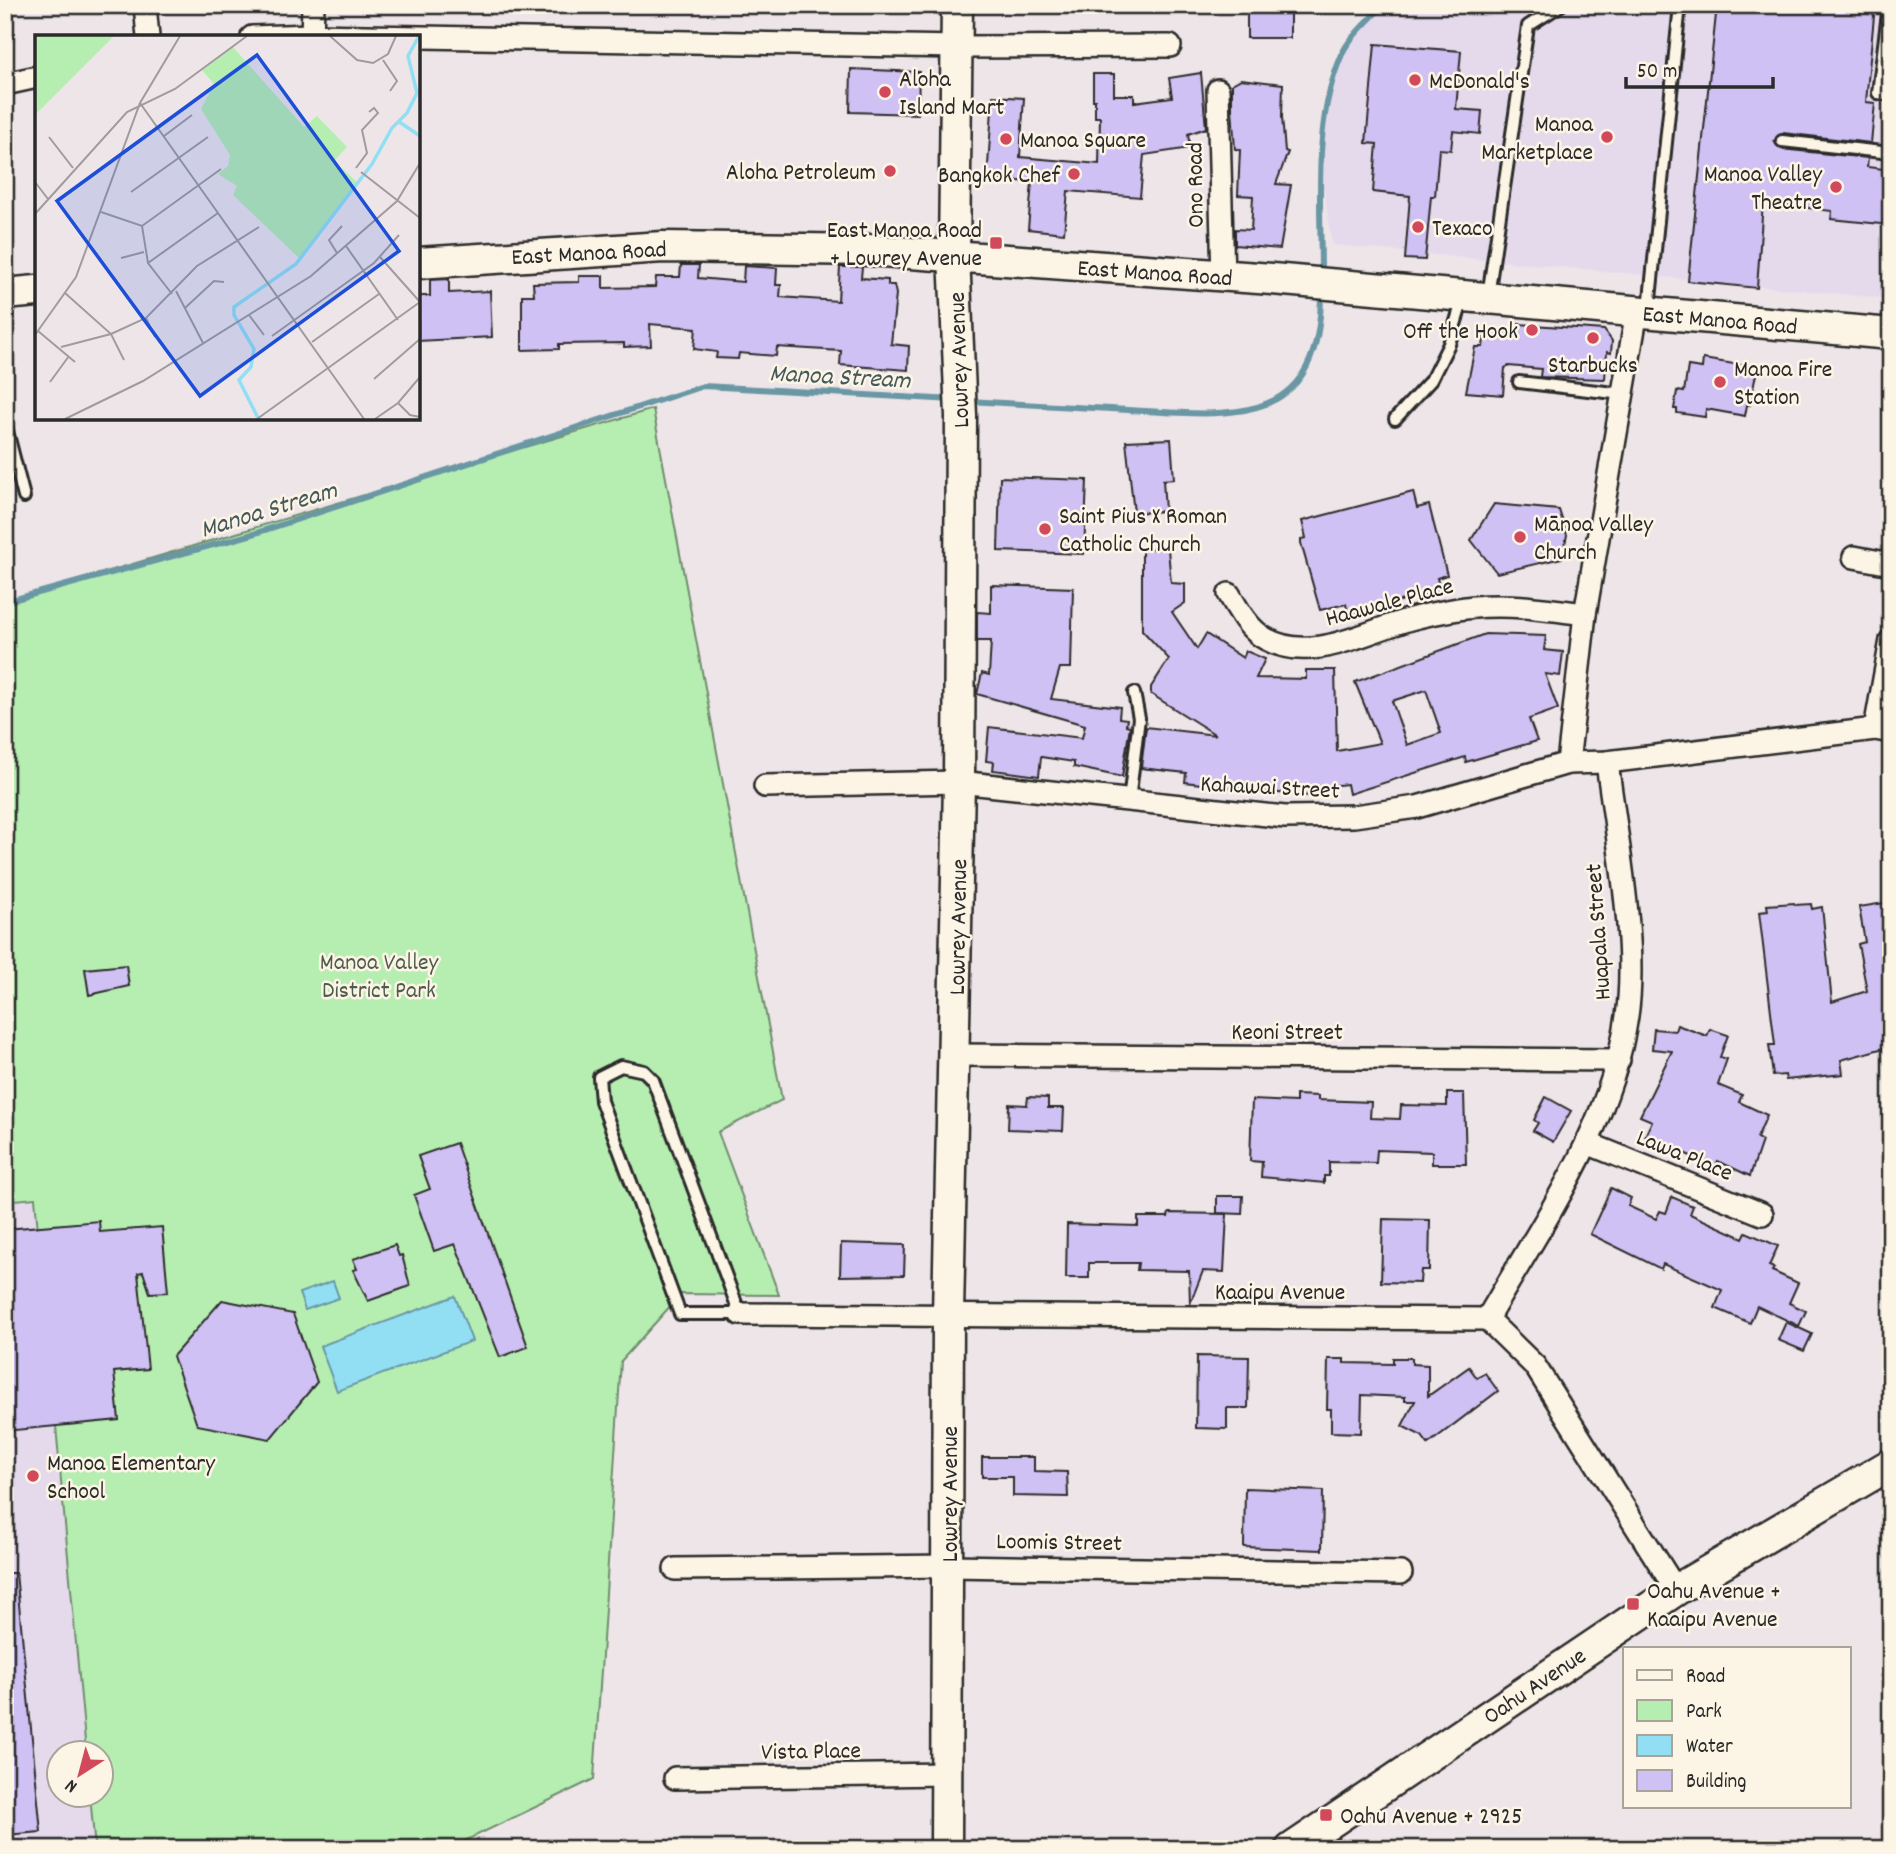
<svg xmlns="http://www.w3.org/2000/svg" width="1896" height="1854" font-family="Dekko,sans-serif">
<rect width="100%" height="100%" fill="#eee5e9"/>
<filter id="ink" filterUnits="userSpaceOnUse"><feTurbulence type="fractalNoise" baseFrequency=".0143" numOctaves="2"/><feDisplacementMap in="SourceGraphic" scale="14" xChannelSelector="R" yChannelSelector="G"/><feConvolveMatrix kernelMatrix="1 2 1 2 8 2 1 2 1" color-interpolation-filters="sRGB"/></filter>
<g filter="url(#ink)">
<g fill="#e5daec">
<polygon points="1383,5 1891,5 1891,299 1332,245 1321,171 1326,103 1345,48"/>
<polygon points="34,1197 86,1752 60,1752 60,1794 90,1795 95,1849 5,1849 5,1201"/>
</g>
<polygon fill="#b6eeb2" stroke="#708c6e" stroke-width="2" points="653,409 782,1100 718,1132 779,1295 681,1294 621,1361 594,1779 448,1849 95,1849 90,1795 102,1794 102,1752 86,1752 35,1198 5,1201 5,602"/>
<g fill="#92dff3" stroke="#6997a3" stroke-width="2">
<polygon points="333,1281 339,1298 305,1310 299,1293"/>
<polygon points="455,1296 472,1341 337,1391 320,1346"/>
</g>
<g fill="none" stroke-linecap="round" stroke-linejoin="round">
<g stroke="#6997a3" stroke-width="6">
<path d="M1321,274C1321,201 1312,118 1344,50C1352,34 1371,19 1383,5"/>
<path d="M968,401C1021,404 1075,407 1128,410C1231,416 1321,430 1321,292"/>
<polyline points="5,602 253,534 703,386 954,400"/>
</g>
</g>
<g fill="#cfc1f3" stroke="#2b2b2b" stroke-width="2" fill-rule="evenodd">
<polygon points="1247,5 1264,5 1264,11 1290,11 1290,38 1247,38"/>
<polygon points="1717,5 1875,5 1866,102 1875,103 1871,143 1783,133 1774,141 1781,149 1868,158 1867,167 1891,170 1891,225 1831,219 1832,211 1763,202 1757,288 1688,281"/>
<polygon points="1375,44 1461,51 1456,109 1482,111 1480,134 1453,131 1451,150 1439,149 1435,196 1431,196 1425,260 1405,259 1410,196 1373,192 1377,144 1366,143"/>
<polygon points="851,69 919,72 918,114 850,112"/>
<polygon points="1201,73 1206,128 1188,134 1190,148 1144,155 1140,197 1068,191 1064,233 1028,229 1032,182 987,179 993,96 1024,98 1020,157 1099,164 1100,117 1095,117 1095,100 1093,100 1093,74 1114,74 1114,95 1134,95 1134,102 1172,97 1169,78"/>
<polygon points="1241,79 1283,84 1282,117 1285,151 1288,152 1276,184 1291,185 1280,249 1235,245 1235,229 1251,230 1253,196 1238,195 1240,150 1235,149 1232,109 1232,84"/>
<polygon points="681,265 699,265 698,278 743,282 744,266 777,268 776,285 781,285 780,297 838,301 840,267 862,267 861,278 888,280 888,285 894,285 896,294 891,344 909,346 908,370 840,365 841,351 777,347 776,356 739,353 738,359 716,358 717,352 694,349 696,328 650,324 651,346 624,347 624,343 559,344 559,349 522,350 522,295 534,295 533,283 579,282 579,276 603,276 603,288 655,287 656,277 680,277"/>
<polygon points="449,279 449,293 490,291 492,337 418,341 418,296 430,296 430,280"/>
<polygon points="1519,324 1604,330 1612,341 1611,353 1607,352 1605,379 1540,377 1541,369 1509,366 1505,368 1503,395 1466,392 1475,347 1483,347 1485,330 1518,333"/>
<polygon points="1703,359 1747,366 1746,372 1756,374 1750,405 1747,405 1745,416 1706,409 1705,417 1677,413 1677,409 1674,409 1677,391 1684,392 1688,366 1702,368"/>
<polygon points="1171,439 1174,479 1163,480 1165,511 1134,513 1126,441"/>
<polygon points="1000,477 1087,480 1084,554 998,551"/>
<polygon points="1413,492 1417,508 1429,505 1433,521 1447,575 1437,578 1440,591 1348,614 1346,604 1320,610 1301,543 1301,539 1306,538 1302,521"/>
<polygon points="1494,504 1559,510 1567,535 1562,558 1497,573 1471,540"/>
<path d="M1142,549H1168L1171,583L1185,584V603L1172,612L1197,649L1206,634L1243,658L1246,651L1265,659L1256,678L1306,679V670H1335L1337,751L1380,743L1355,682L1485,634L1546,636L1544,650L1563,652L1560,676L1545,674L1558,709L1529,719L1537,741L1466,762L1465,757L1349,794L1347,784L1311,788L1312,795L1295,797V795L1185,782L1186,773L1141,768L1146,727L1216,735L1151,694V687L1169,659L1142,630ZM1426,690L1441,733L1407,745L1392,701Z"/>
<polygon points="991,585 1073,588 1071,668 1060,668 1051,699 1120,707 1119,718 1127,719 1126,725 1130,726 1122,777 1074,767 1074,762 1041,757 1039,776 993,770 994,762 986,761 989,727 1082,738 1085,725 977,694 982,673 989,675 991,641 977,641 977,612 991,613"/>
<polygon points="1891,902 1891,974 1886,975 1891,990 1891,1046 1841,1060 1843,1074 1786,1080 1785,1075 1773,1076 1769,1045 1775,1045 1759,912 1768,911 1767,905 1794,903 1795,905 1811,904 1812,909 1822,907 1832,1002 1867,991 1858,944 1865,942 1859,907"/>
<polygon points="126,965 129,986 89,995 85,969"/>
<polygon points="1677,1025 1707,1036 1710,1029 1728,1035 1720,1057 1727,1059 1718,1085 1742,1095 1739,1102 1767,1115 1757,1138 1762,1141 1750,1176 1718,1161 1716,1165 1709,1164 1645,1136 1652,1121 1640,1116 1672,1051 1652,1049 1654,1029 1675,1031"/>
<polygon points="1447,1093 1464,1093 1466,1164 1432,1164 1432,1152 1377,1150 1376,1163 1329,1162 1329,1176 1324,1176 1324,1183 1261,1177 1262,1162 1250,1161 1252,1100 1296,1102 1296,1095 1318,1096 1318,1100 1371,1102 1370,1118 1400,1119 1401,1105 1447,1106"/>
<polygon points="1028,1097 1048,1098 1048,1108 1064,1108 1063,1131 1008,1129 1009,1104 1027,1105"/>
<polygon points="1546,1097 1571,1111 1553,1142 1533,1131 1538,1123 1534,1120"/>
<polygon points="456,1143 528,1347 500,1357 455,1244 434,1251 414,1195 430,1189 418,1156"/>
<polygon points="1611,1188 1631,1198 1628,1206 1656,1219 1660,1211 1666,1213 1672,1197 1693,1206 1690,1214 1743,1238 1746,1232 1778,1246 1769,1266 1774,1268 1772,1271 1798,1283 1789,1303 1806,1311 1799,1326 1757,1306 1750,1323 1715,1308 1722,1290 1663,1264 1661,1269 1590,1234"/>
<polygon points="1217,1196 1243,1196 1242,1214 1217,1213"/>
<polygon points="1169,1213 1227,1214 1224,1272 1203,1271 1190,1304 1189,1271 1137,1270 1138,1263 1089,1263 1089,1278 1066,1278 1067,1224 1138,1226 1138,1217 1168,1217"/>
<polygon points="1383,1219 1430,1220 1429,1270 1421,1270 1420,1283 1381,1282"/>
<polygon points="99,1221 100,1232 162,1227 168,1292 150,1293 143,1272 138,1273 148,1369 114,1372 119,1420 5,1431 5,1255 9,1255 6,1229"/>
<polygon points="841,1243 905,1245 904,1275 840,1276"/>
<polygon points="395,1245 399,1256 402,1255 410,1286 368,1301 353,1270 357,1269 353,1259"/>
<polygon points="222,1300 293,1314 317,1382 270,1439 197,1425 173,1356"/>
<polygon points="1786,1322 1812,1334 1804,1351 1778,1340"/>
<polygon points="1197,1356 1249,1357 1248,1408 1227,1408 1227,1429 1196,1428"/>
<polygon points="1393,1358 1412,1358 1412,1364 1428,1365 1428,1396 1469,1367 1477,1378 1485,1373 1498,1391 1428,1444 1422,1436 1402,1426 1415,1401 1405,1401 1405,1397 1362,1395 1361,1433 1331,1432 1331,1409 1327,1409 1328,1359 1344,1359 1344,1363 1393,1364"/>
<polygon points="982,1457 1034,1457 1034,1471 1067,1472 1068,1497 1013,1496 1013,1477 982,1477"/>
<polygon points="1245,1488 1323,1491 1322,1550 1244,1547"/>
<polygon points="5,1573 16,1573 41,1832 5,1835"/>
</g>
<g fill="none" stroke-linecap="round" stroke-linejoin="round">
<defs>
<g id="lane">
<polyline points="1889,5 1878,93 1891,95"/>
<polyline points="1782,141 1891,153"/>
<polyline points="1488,296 1528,26 1561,5"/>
<polyline points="1649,309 1680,5"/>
<polyline points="1519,382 1623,394"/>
<polyline points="1395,419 1431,380 1449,344 1463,299"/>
<polyline points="5,423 24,497"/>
<polyline points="1129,801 1139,718 1134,693"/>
<polygon points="621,1066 644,1071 653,1080 740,1314 680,1314 601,1101 599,1077"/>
</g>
<g id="street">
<polyline points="145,5 148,37"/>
<polyline points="252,37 312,35 958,47 1170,46"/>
<polyline points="312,37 313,5"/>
<polyline points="5,84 37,77"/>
<polyline points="1218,90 1223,278"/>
<polyline points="1854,557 1891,564"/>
<path d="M1229,594C1238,610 1249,630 1266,639C1308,662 1355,637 1395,624C1411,618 1430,614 1447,611C1494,601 1538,608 1585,614"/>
<polyline points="1875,729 1891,640"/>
<polyline points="1568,763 1585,614 1637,311"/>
<polyline points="765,786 959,782 1285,817 1354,816 1417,807 1568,763 1607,762 1875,729 1891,732"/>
<polyline points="954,1055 1619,1060"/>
<polyline points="1587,1143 1762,1214"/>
<polyline points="740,1314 1487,1319 1535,1366 1676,1590"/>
<path d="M1487,1319C1542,1223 1611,1127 1627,1016C1638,944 1616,836 1607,762"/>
<polyline points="675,1569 949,1566 1401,1573"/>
<polyline points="675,1778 947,1774"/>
</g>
<g id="secondary">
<polyline points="418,263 663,247 868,250 1272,279 1891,334"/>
<polyline points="5,294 37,291"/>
<polyline points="946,1849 948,1315 959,782 961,416 954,255 957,5"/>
<polyline points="1291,1849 1676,1590 1891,1464"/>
</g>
</defs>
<use href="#lane" stroke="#2b2b2b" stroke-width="16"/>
<use href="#street" stroke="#2b2b2b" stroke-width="26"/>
<use href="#secondary" stroke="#2b2b2b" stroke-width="35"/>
<use href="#lane" stroke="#fcf5e5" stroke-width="10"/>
<use href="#street" stroke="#fcf5e5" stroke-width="21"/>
<use href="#secondary" stroke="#fcf5e5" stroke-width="30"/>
</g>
</g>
<g fill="#d1495b" stroke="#fcf5e5" stroke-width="2.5">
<circle cx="1415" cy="80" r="7"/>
<circle cx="885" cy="92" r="7"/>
<circle cx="1607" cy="137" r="7"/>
<circle cx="1006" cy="139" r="7"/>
<circle cx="890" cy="171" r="7"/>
<circle cx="1074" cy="174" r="7"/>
<circle cx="1836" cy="187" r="7"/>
<circle cx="1418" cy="227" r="7"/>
<rect x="989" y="236" width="14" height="14" rx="3.5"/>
<circle cx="1532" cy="330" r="7"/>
<circle cx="1593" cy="338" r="7"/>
<circle cx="1720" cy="382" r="7"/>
<circle cx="1045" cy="529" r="7"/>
<circle cx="1520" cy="537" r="7"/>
<circle cx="33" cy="1476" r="7"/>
<rect x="1626" y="1597" width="14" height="14" rx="3.5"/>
<rect x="1319" y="1808" width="14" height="14" rx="3.5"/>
</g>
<g text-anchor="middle" stroke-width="5" stroke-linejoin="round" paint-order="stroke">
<g font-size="24" fill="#2b2b2b" stroke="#fcf5e5" text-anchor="start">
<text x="899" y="86">Aloha<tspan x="899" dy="28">Island Mart</tspan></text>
<text x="1429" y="88">McDonald's</text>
<text x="1593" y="131" text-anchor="end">Manoa<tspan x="1593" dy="28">Marketplace</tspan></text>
<text x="1020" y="147">Manoa Square</text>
<text x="876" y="179" text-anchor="end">Aloha Petroleum</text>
<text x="1822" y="181" text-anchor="end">Manoa Valley<tspan x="1822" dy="28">Theatre</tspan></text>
<text x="1060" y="182" text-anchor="end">Bangkok Chef</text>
<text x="1432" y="235">Texaco</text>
<text x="982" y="237" text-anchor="end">East Manoa Road<tspan x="982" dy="28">+ Lowrey Avenue</tspan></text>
<text x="1518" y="338" text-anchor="end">Off the Hook</text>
<text x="1593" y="372" text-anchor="middle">Starbucks</text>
<text x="1734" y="376">Manoa Fire<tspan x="1734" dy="28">Station</tspan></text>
<text x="1059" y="523">Saint Pius X Roman<tspan x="1059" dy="28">Catholic Church</tspan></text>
<text x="1534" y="531">Mānoa Valley<tspan x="1534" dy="28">Church</tspan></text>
<text x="47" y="1470">Manoa Elementary<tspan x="47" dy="28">School</tspan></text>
<text x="1647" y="1598">Oahu Avenue +<tspan x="1647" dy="28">Kaaipu Avenue</tspan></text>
<text x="1340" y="1823">Oahu Avenue + 2925</text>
</g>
<g font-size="24" fill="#2b2b2b" stroke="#fcf5e5">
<text transform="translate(1194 185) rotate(-91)" y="8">Ono Road</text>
<text transform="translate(589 252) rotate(-3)" y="8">East Manoa Road</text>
<text transform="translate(1155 272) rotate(4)" y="8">East Manoa Road</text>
<text transform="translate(1720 319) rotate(5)" y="8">East Manoa Road</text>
<text transform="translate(958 360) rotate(-92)" y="8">Lowrey Avenue</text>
<text transform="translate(1389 601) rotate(-15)" y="8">Haawale Place</text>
<text transform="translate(1270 786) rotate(3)" y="8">Kahawai Street</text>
<text transform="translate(957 927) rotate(-89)" y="8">Lowrey Avenue</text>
<text transform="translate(1597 932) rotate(-94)" y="8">Huapala Street</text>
<text x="1287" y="1039">Keoni Street</text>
<text transform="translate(1685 1154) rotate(22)" y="8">Lawa Place</text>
<text x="1280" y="1299">Kaaipu Avenue</text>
<text transform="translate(949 1494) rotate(-90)" y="8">Lowrey Avenue</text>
<text transform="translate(1059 1541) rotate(1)" y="8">Loomis Street</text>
<text transform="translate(1534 1685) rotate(-34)" y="8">Oahu Avenue</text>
<text transform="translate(811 1750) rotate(-1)" y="8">Vista Place</text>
</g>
<g font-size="24" fill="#4e5c4d" stroke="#fcf5e5">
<text x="379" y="969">Manoa Valley<tspan x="379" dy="28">District Park</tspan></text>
</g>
<g font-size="26" font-style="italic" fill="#45585d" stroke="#fcf5e5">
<text transform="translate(840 375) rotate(3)" y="9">Manoa Stream</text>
<text transform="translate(268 508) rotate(-17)" y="9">Manoa Stream</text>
</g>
</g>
<g transform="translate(35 35)">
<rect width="385" height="385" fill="#eee5e9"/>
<path d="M0,1H79L0,80ZM198,12L269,92L282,81L312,112L299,126L322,147L264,223L198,160L202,151L183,139L193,131L195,120L166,74L179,49L167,35Z" fill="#b6eeb2"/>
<path fill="none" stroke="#92dff3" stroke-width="3.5" d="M363,86L385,101M223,383L204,345L216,332L219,314L199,280V272L261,229L337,129L357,93L372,78L382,58L373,21L384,1"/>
<path fill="none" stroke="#a09b9d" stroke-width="2" d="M295,1L322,25L338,28L353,19L361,1M348,25L362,46L355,56M105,68L329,384M129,101L157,80M14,102L38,133M321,133L332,118L327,95L343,78L339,73L334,77M326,137L385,183M0,147L13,164M96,157L173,102M66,177L107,191L186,134M0,179L92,77L140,54L212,1M107,191L113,228L137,259M311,211L363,285M302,218L294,205L307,191M345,222L385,267M86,223L109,217M113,228L183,178M141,256L168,308M30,258L76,299L89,325M150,273L179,246L189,247M214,280L229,300M111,283L120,302M3,296L40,327M0,300L41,242L105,68L145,1M237,301L339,228L364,200M277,307L344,259M26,312L76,299L111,283L162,231L224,192M339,344L385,304M15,347L34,321M363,368L375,380L385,382M30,384L108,346L276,241L362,166L385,128M222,384L385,267M340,384L363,368L385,342"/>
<path fill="#1d4ed8" fill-opacity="0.15" stroke="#1d4ed8" stroke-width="3.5" d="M222,20L364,216L165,361L22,166Z"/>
<rect width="385" height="385" fill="none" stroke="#2b2b2b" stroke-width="3.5"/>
</g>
<rect width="1896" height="1854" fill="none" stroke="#fcf5e5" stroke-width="28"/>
<rect x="14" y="14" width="1868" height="1826" fill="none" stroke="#2b2b2b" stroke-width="2.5" filter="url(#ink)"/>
<rect x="1623" y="1647" width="228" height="161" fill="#fcf5e5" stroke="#a8a49b" stroke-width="2"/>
<rect x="1637" y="1670" width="35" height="10" fill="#fcf5e5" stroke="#a8a49b" stroke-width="2"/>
<text x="1686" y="1682" font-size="21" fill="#2b2b2b">Road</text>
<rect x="1637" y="1700" width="35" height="21" fill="#b6eeb2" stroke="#a8a49b" stroke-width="2"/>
<text x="1686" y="1717" font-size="21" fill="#2b2b2b">Park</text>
<rect x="1637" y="1735" width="35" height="21" fill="#92dff3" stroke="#a8a49b" stroke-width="2"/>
<text x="1686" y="1752" font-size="21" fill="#2b2b2b">Water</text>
<rect x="1637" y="1770" width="35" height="21" fill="#cfc1f3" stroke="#a8a49b" stroke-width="2"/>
<text x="1686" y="1787" font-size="21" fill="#2b2b2b">Building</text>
<g transform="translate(80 1774) rotate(216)"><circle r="33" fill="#fcf5e5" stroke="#a8a49b" stroke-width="2"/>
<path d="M0-5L12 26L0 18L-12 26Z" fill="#d1495b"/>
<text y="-10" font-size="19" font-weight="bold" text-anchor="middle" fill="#2b2b2b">N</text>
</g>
<path d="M1626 77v10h147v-10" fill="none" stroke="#2b2b2b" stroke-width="3.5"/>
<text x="1637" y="77" font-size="21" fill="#2b2b2b" stroke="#fcf5e5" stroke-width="5" paint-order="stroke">50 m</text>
</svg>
